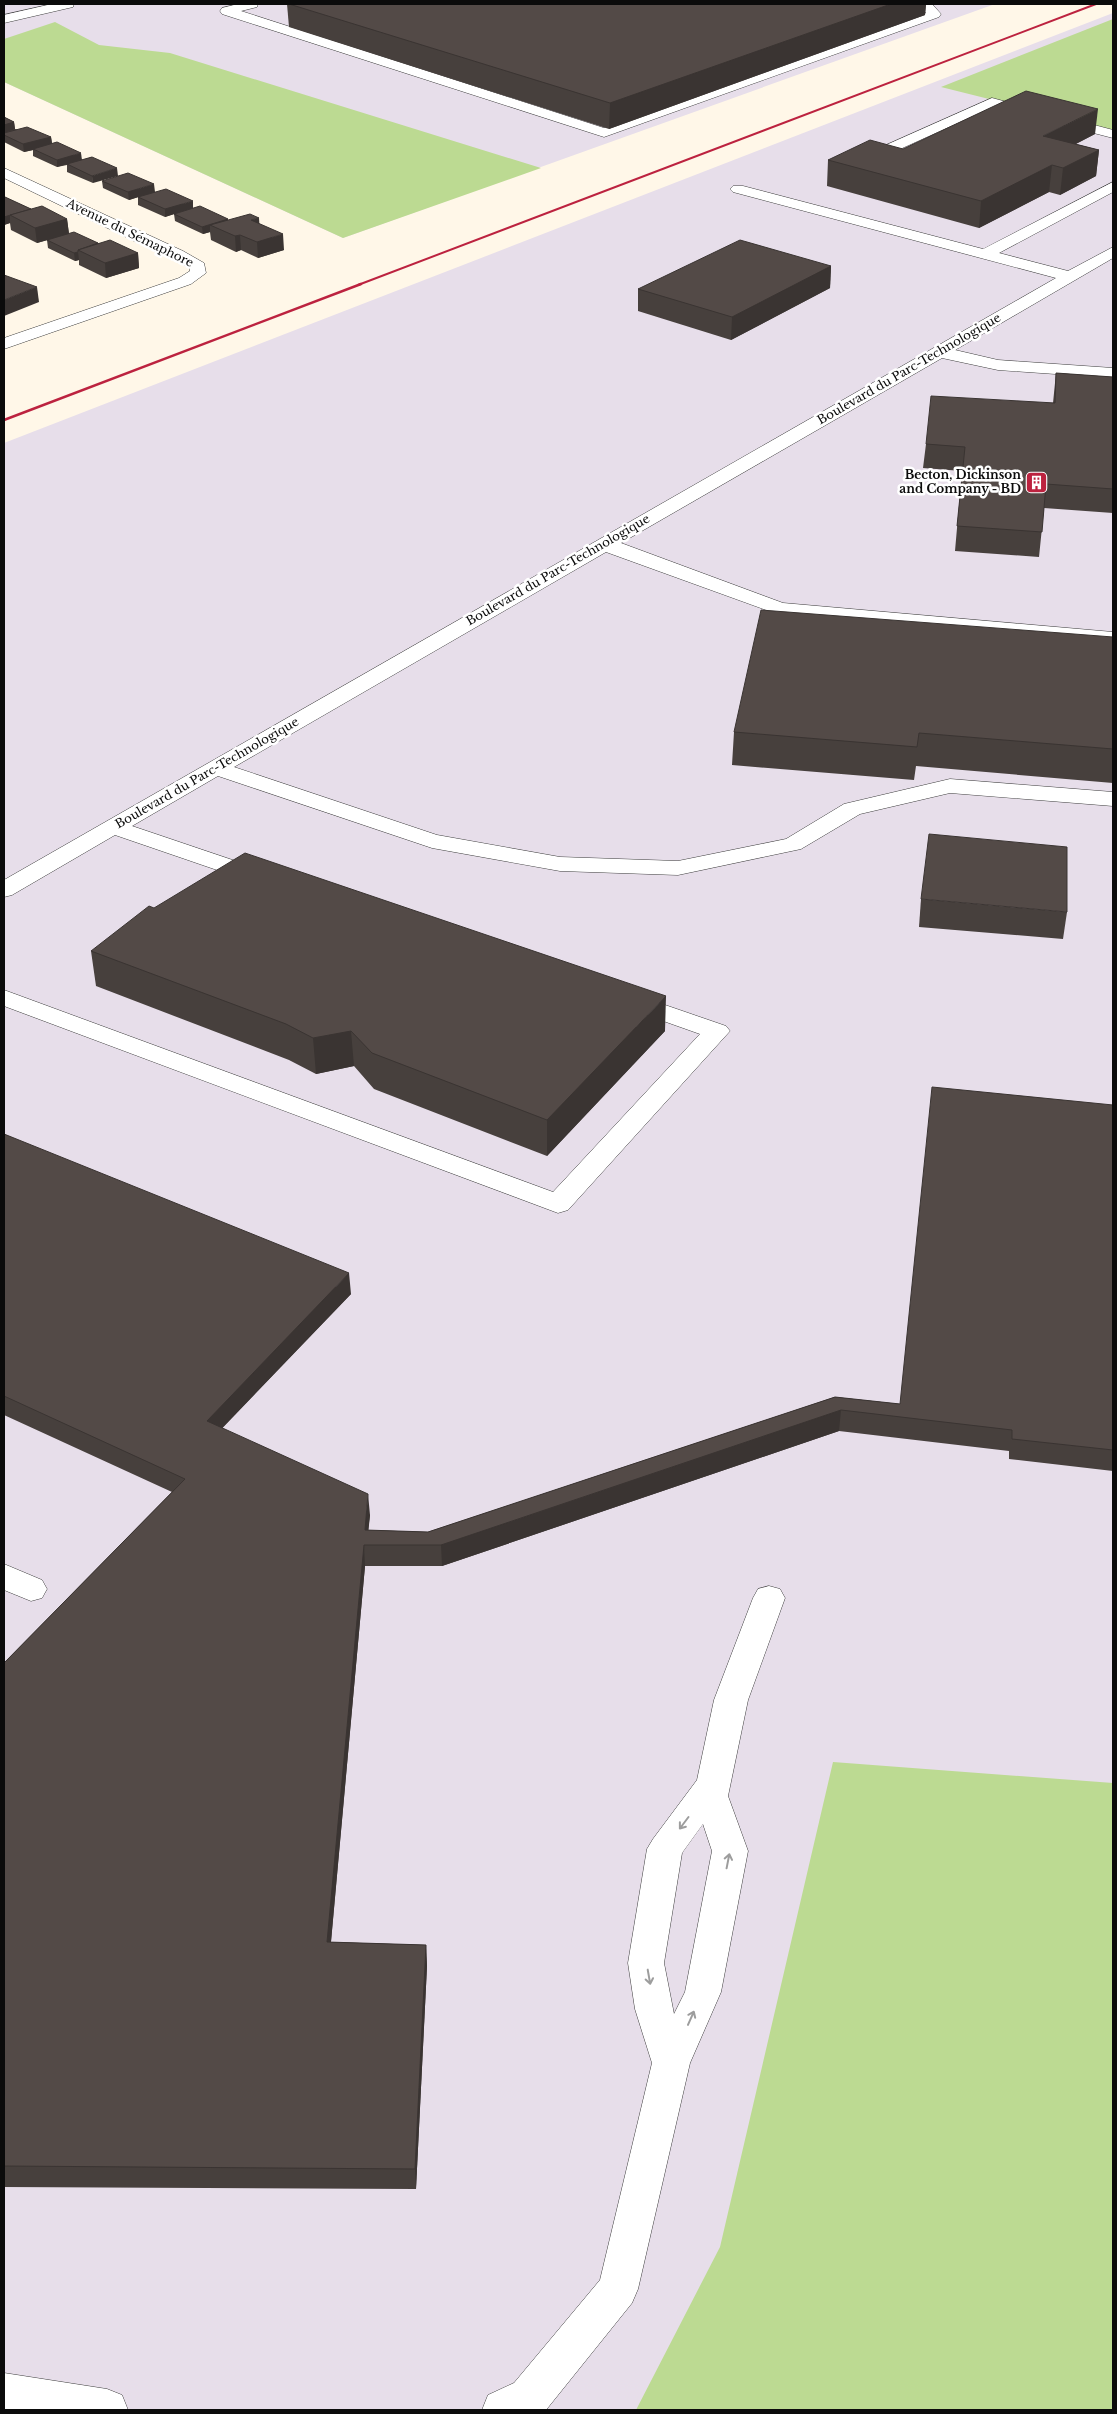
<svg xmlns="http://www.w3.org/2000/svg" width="1117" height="2414" font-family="'Libre Baskerville',serif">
<rect width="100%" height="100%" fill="#fff7e8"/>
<g fill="#e7deea">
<polygon points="4,4 995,4 343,238 4,82"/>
<polygon points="1113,13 1113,2410 4,2410 4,443"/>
</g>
<g fill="#bcda92">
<polygon points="1113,19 1113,130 941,87"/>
<polygon points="55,22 99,45 170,53 541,168 343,238 4,82 4,39"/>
<polygon points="833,1762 1113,1783 1113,2410 636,2410 720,2247"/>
</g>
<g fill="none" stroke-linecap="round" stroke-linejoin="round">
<defs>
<g id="minor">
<polygon points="52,4 74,4 73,7 4,23 4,15"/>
<polygon points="238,4 258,4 257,7 241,11 604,128 926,13 919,4 932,4 941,14 939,17 604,137 222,14 220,11 222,8"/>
<polygon points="992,98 1113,130 1113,138 993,107 867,164 862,165 855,161 857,158"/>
<polygon points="4,168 183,251 204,263 206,273 191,284 4,349 4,338 179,278 190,271 190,268 4,178"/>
<polygon points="1113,182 1113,192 999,253 1068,271 1113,247 1113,258 955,350 998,360 1113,368 1113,378 998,370 942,358 621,543 783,603 1113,632 1113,644 780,615 606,552 234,767 437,835 560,857 678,861 786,839 844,804 950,779 1113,792 1113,806 950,793 860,814 801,849 678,875 560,871 432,848 218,776 132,826 268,872 272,877 268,882 260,884 252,882 115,835 12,895 4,897 4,880 1056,278 733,192 730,189 733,186 743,186 983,249"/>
<polygon points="4,990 553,1192 700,1034 621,1006 617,1001 621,996 630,993 639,996 726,1026 730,1031 568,1210 558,1213 4,1006"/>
<polygon points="4,1564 42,1580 47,1589 42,1598 31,1601 4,1590"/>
<path d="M769,1586L780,1589L785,1598L748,1700L728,1796L748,1851L721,1992L690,2063L638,2289L632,2303L546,2410H482L488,2395L514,2383L600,2280L652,2063L635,2009L628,1963L647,1849L653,1839L697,1780L714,1700L753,1598L758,1589ZM703,1824L712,1851L685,1992L674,2014L664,1963L682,1853Z"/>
<polygon points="4,2373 107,2389 122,2395 128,2410 4,2410"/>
</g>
</defs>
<use href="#minor" stroke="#3e3e3e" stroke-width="1"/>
<use href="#minor" fill="#fff" fill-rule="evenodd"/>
<polyline stroke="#bc223f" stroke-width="2" points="358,285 1096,4"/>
<polyline stroke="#bc223f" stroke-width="2.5" points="4,420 361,284"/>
</g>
<g fill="#47403d">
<polygon points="287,4 926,4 925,15 609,129 289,27"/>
<polygon points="4,117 14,122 15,129 51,137 52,143 82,160 92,157 93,183 67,172 67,165 57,167 33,156 33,150 24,152 4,142"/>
<polygon points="1095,134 1076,144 1099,150 1096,176 1060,195 1049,192 979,228 827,186 828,160 903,149"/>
<polygon points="102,181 155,192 193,208 228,220 260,224 284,250 258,258 241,250 236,252 211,240 210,232 203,234 175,221 174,214 165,217 138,205 138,197 129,200 103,188"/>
<polygon points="4,197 31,209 67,219 69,234 98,243 138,253 139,268 106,278 79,265 79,260 75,261 48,248 47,240 64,235 37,243 11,230 10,223 4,225"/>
<polygon points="831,266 830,288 731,340 638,311 638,289"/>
<polygon points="1056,373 1113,377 1113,513 1044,508 1039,557 955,551 962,471 923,468 926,444 1053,403"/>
<polygon points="1113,637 1113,783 916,766 914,780 732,765 734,732"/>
<polygon points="921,899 1067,912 1063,939 919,927"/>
<polygon points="91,951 665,1031 547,1156 374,1089 354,1066 316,1074 289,1060 96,986"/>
<polygon points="1113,1105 1113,1471 1009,1459 1009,1451 839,1431 442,1566 365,1566 331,1942 426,1945 427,1966 416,2189 4,2187 4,1663 172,1492 4,1415 4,1134 351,1294 222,1428 370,1515 368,1530 428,1532 835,1397 900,1404"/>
</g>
<g fill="#3a3432">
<polygon points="891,4 926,4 925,15 609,129 610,103"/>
<polygon points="1098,109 1095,134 1040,162 1043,136"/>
<polygon points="14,122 15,129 4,133 4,125"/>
<polygon points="51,137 52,144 33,149 33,150 24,152 23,144"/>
<polygon points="1099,150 1096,176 1060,195 1063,168"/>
<polygon points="81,153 82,160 57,167 57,160"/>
<polygon points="1052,165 1049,192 979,228 981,201"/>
<polygon points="117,168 118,176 93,183 92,176"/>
<polygon points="154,184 155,192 129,200 128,192"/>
<polygon points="193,201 193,208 165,217 165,209"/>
<polygon points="10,215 10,223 4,225 4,217"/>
<polygon points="259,218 260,233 251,220"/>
<polygon points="67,219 69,234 37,243 35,228"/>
<polygon points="228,219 228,227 210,225 210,232 203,234 202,227"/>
<polygon points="283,234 284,250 258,258 257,242"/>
<polygon points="240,235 241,250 236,252 235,236"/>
<polygon points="78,252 79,260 75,261 74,253"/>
<polygon points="138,253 139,268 106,278 105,263"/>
<polygon points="831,266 830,288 731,340 732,317"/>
<polygon points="37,287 39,302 4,316 4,300"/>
<polygon points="666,996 665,1031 547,1156 547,1120"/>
<polygon points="351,1031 354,1066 316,1074 313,1038"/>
<polygon points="349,1273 351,1294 209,1442 207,1421"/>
<polygon points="841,1410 839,1431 442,1566 441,1545"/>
<polygon points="368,1494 370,1515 367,1545 365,1530"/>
<polygon points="364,1545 365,1566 329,1963 327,1942"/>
<polygon points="426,1945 427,1966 416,2189 415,2169"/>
</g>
<g fill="#534a47" stroke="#3a3432">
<polygon points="289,4 891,4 610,103"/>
<polygon points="1026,91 1098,109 1043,136 1099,150 1063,168 1052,165 981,201 828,160 870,140 903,149"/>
<polygon points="4,117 14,122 4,125"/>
<polygon points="27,127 51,137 23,144 4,135 4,133"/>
<polygon points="57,142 81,153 57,160 33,149"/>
<polygon points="92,157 117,168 92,176 67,164"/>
<polygon points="128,173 154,184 128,192 102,181"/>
<polygon points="166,189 193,201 165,209 138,197"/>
<polygon points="4,197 5,197 31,209 4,217"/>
<polygon points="42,206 67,219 35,228 10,215"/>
<polygon points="200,206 228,219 202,227 174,214"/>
<polygon points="250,214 259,218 251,220 283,234 257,242 240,235 235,236 210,225"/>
<polygon points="74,232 98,243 78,250 78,252 74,253 47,240"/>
<polygon points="110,240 138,253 105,263 78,250"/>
<polygon points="740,240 831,266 732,317 638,289"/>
<polygon points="4,275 37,287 4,300"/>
<polygon points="1056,373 1113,377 1113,489 1046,484 1042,532 957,526 965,447 926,444 931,396 1055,403"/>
<polygon points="761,610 1113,637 1113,749 919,733 917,747 734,732"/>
<polygon points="929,834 1067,847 1067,912 921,899"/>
<polygon points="245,853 666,996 547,1120 372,1053 351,1031 313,1038 286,1024 91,951 149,906 154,908"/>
<polygon points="932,1087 1113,1105 1113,1450 1012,1439 1012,1430 841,1410 441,1545 364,1545 327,1942 426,1945 415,2169 4,2166 4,1663 185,1479 4,1396 4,1134 349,1273 207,1421 368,1494 365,1530 428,1532 835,1397 900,1404"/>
</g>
<defs><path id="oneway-shaft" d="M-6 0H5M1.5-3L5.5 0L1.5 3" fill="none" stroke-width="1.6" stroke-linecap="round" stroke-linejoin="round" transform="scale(1.25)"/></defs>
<g stroke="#9d9d9d">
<use href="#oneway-shaft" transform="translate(684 1823) rotate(127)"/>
<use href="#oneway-shaft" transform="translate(728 1861) rotate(-79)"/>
<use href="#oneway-shaft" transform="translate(649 1977) rotate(80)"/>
<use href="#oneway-shaft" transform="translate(691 2018) rotate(-66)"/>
</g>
<defs>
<symbol id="building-square" viewBox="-11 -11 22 22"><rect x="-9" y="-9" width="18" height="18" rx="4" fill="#bc223f" stroke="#fff"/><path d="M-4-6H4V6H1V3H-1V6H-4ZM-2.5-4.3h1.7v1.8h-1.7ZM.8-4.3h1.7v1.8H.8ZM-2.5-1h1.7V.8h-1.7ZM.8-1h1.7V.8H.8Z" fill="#fff"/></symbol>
</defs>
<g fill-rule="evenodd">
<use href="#building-square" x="1024" y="470" width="25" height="25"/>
</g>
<g text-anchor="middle" stroke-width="5" stroke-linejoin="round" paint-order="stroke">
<g font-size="12" fill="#0b0b0b" stroke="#fff">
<text transform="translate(130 233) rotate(26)" y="4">Avenue du Sémaphore</text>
<text transform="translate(909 369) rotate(-30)" y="4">Boulevard du Parc-Technologique</text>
<text transform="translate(558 570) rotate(-30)" y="4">Boulevard du Parc-Technologique</text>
<text transform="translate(207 773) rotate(-30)" y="4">Boulevard du Parc-Technologique</text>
</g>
<g font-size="12" font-weight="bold" fill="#0b0b0b" stroke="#fff" text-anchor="end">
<text x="1021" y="479">Becton, Dickinson<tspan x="1021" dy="14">and Company - BD</tspan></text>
</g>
</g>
<rect width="1117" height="2414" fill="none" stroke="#0b0b0b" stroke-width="10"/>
</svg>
